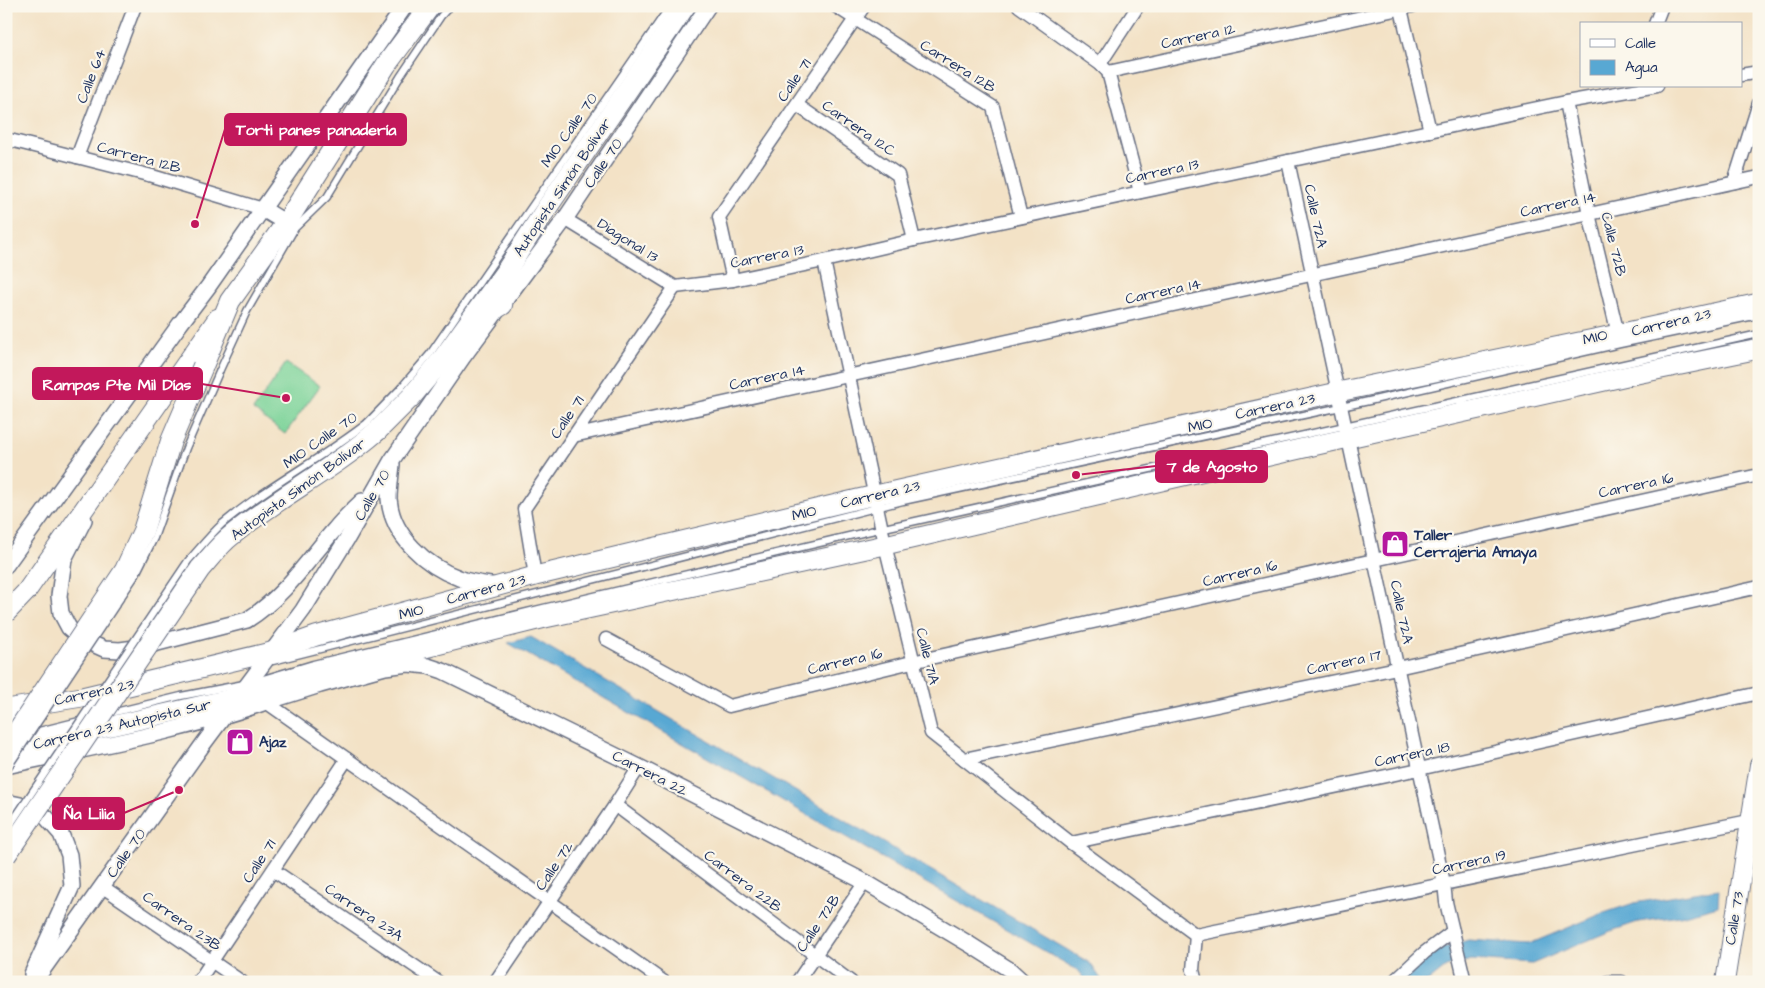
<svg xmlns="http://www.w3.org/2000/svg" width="1765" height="988" font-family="'Architects Daughter',sans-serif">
<rect width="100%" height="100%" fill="#fbf7ec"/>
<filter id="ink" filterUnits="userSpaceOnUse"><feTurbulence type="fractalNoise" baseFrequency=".02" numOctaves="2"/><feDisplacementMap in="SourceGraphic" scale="10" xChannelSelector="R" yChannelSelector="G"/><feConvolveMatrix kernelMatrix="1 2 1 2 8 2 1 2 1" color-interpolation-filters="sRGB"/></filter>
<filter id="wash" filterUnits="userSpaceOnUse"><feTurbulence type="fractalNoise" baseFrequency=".0096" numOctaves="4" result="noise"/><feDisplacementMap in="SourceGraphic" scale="20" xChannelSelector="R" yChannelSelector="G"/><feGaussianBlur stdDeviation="1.12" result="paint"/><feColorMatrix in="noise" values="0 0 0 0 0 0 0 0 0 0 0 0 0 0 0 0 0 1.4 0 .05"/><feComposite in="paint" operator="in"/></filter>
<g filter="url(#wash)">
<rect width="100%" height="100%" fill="#f3e2c6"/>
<polygon fill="#7bd399" stroke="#4b817c" points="286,363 320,386 285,434 253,410"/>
<g fill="#58a8d3" stroke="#3a6c98">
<polygon points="531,637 1090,963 1103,982 1087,982 1079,971 508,643"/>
<polygon points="1719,889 1718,906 1680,916 1638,922 1608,932 1532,964 1471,960 1446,967 1427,982 1400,982 1437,950 1468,940 1529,944 1601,914 1634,903"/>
</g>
</g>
<g filter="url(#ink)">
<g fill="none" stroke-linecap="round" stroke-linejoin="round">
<defs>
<g id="service">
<polyline points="220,370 247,311 295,228 327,197 400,77 441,16 450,6"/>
<polyline points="367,423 399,390 430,354 670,6"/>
<polyline points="273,661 903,501 1369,401 1620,344 1759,315"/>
<polyline points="253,682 313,664 543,608 866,532 1759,334"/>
<polyline points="107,714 181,696 244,684"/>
<polyline points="6,720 20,719"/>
<polyline points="27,734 83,720"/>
</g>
<g id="minor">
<polyline points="835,6 993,107 1021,217"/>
<polyline points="1019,6 1100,64 1108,72 1140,192"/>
<polyline points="1401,9 1430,131"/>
<polyline points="1655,24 1662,6"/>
<polyline points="1100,64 1138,6"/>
<polyline points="1108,72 1413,6"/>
<polyline points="1741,75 1759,72"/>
<polyline points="1566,102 1589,214 1618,334"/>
<polyline points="797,105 898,175 914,240"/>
<polyline points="6,139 152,176 263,209"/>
<polyline points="77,157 135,6"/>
<polyline points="1288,161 1444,883 1446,902 1465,982"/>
<polyline points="1734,182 1759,103"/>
<polyline points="565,219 675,287"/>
<polyline points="824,261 887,553 931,733 1071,843 1196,935"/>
<polyline points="733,280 719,217 864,6"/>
<polyline points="675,287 733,280 824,261 914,240 1288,161 1566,102 1657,86"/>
<polyline points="573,436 1759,177"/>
<polyline points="535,576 524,509 675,287"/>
<polyline points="606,639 729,706 912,662 1759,475"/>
<polyline points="266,702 664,982"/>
<polyline points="964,759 1397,668 1759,587"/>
<polyline points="615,805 851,982"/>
<polyline points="1071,843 1419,769 1759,693"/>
<polyline points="273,870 438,982"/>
<polyline points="103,887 242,982"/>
<polyline points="1196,935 1749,821"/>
<polyline points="198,982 347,759"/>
<polyline points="495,982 615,805 639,767"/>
<polyline points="797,982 865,882"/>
<polyline points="1196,982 1193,970 1196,935"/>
<polyline points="1393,982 1424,953 1453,931"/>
<polyline points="1608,982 1622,982"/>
</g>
<g id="tertiary">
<polyline points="263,209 286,223"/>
<path d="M392,464C391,475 389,488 389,499C392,536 426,566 459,578C471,583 485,584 497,586"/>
<path d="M84,520L64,559L59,596L61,613L69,628L84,640L104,649L120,650L142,647L247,620C284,597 307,561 335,529C343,519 353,510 362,501"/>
<polyline points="6,565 180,324 208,287 405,6"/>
<polyline points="254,693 266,702 320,685 385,667 408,664 428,666 443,671 639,767 865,882 969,944 1010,970 1023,982"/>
<path d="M6,766C93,747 181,732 266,702"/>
<polyline points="6,802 30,807 46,817 61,834 69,855 72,886 32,974"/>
<polyline points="34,982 204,743 303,610 348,537 392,460 463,357 565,219 708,6"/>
</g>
<polyline id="secondary" points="1725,982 1759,765"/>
<g id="primary">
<polyline points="6,613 26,592 218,318"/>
<polyline points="6,709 82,697 271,652 316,636 535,576 858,499 1338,392 1618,334 1759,303"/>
<polyline points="6,750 238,697 317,675 545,618 885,545 1317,445 1627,376 1759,349"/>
</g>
<g id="trunk">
<polyline points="474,321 502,305 507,272"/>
<polyline points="203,366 230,301 286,223 386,65 430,6"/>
<polyline points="377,431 411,397 441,361 508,268 548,206 685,6"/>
</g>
</defs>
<use href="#service" stroke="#676e82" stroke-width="9"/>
<use href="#minor" stroke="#676e82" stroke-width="15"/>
<use href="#tertiary" stroke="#676e82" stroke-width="18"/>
<use href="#secondary" stroke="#676e82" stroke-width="20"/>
<use href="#primary" stroke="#676e82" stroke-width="21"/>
<use href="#trunk" stroke="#676e82" stroke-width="22"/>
<use href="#service" stroke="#fff" stroke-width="6"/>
<use href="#minor" stroke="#fff" stroke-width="12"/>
<use href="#tertiary" stroke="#fff" stroke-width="15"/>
<use href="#secondary" stroke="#fff" stroke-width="18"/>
<use href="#primary" stroke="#fff" stroke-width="19"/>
<use href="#trunk" stroke="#fff" stroke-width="20"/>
<defs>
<g id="service-bridge">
<polyline points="6,770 135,576 154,538 186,448 220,370"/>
<path d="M6,831L188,561C199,549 210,535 222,524C267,486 321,459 367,423"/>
</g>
<g id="trunk-bridge">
<polyline points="6,748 125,570 143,531 171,441 203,366"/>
<path d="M6,855L200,569C210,558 220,544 232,535C278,497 332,470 377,431"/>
</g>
</defs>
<use href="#service-bridge" stroke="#676e82" stroke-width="9" stroke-linecap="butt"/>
<use href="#trunk-bridge" stroke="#676e82" stroke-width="22" stroke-linecap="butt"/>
<use href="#service-bridge" stroke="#fff" stroke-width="6"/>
<use href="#trunk-bridge" stroke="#fff" stroke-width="20"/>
</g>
</g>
<defs>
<symbol id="shop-square" viewBox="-11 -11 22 22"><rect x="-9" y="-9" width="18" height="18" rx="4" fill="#b5179e" stroke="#fbf7ec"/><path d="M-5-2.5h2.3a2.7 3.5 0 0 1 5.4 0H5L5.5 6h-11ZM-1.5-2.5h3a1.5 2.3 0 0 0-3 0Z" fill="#fff"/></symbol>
</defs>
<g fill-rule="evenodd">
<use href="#shop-square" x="1379" y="528" width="32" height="32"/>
<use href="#shop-square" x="224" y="726" width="32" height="32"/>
</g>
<g text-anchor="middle" stroke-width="4.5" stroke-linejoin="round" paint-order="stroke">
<g font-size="15" fill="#1b2f5e" stroke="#fbf7ec">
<text transform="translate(1198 36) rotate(-12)" y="5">Carrera 12</text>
<text transform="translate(958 66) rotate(32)" y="5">Carrera 12B</text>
<text transform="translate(91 76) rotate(-69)" y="5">Calle 64</text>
<text transform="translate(794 80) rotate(-56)" y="5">Calle 71</text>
<text transform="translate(859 128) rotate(35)" y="5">Carrera 12C</text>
<text transform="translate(569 130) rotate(-55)" y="5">MIO Calle 70</text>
<text transform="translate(139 157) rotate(15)" y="5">Carrera 12B</text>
<text transform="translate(603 163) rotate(-56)" y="5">Calle 70</text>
<text transform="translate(1162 171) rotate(-12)" y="5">Carrera 13</text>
<text transform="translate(562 187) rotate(-56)" y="5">Autopista Simón Bolívar</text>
<text transform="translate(1558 204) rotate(-12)" y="5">Carrera 14</text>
<text transform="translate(1316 216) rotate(78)" y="5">Calle 72A</text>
<text transform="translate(628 240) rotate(32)" y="5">Diagonal 13</text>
<text transform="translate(1614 244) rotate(76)" y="5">Calle 72B</text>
<text transform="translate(767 256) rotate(-11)" y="5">Carrera 13</text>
<text transform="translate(1163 291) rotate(-12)" y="5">Carrera 14</text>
<text transform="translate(1671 322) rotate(-13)" y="5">Carrera 23</text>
<text transform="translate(1595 337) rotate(-13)" y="5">MIO</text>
<text transform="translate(767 377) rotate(-12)" y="5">Carrera 14</text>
<text transform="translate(1275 406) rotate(-12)" y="5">Carrera 23</text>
<text transform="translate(567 417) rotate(-56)" y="5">Calle 71</text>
<text transform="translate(1200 425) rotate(-12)" y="5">MIO</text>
<text transform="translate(320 440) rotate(-35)" y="5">MIO Calle 70</text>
<text transform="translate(1636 485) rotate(-12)" y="5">Carrera 16</text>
<text transform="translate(298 489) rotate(-36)" y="5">Autopista Simón Bolívar</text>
<text transform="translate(880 494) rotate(-13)" y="5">Carrera 23</text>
<text transform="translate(372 495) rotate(-60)" y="5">Calle 70</text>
<text transform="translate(804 513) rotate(-14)" y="5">MIO</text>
<text transform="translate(1240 573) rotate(-13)" y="5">Carrera 16</text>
<text transform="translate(486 589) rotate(-15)" y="5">Carrera 23</text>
<text transform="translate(411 612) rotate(-14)" y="5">MIO</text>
<text transform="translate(1402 612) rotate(78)" y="5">Calle 72A</text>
<text transform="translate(928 656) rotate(76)" y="5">Calle 71A</text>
<text transform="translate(845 661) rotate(-13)" y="5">Carrera 16</text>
<text transform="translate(1344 662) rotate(-12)" y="5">Carrera 17</text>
<text transform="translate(94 692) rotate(-12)" y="5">Carrera 23</text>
<text transform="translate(122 724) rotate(-13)" y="5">Carrera 23 Autopista Sur</text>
<text transform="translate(1412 754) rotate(-12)" y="5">Carrera 18</text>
<text transform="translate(650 773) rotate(27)" y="5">Carrera 22</text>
<text transform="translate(126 853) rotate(-55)" y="5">Calle 70</text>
<text transform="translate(259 861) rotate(-57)" y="5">Calle 71</text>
<text transform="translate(1469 862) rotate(-12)" y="5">Carrera 19</text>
<text transform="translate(554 866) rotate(-56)" y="5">Calle 72</text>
<text transform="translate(743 881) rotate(37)" y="5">Carrera 22B</text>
<text transform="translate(364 912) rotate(34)" y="5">Carrera 23A</text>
<text transform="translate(1734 918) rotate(-81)" y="5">Calle 73</text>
<text transform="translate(182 921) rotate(35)" y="5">Carrera 23B</text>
<text transform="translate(818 923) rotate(-56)" y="5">Calle 72B</text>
</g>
<g font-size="15" font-weight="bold" fill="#1b2f5e" stroke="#fbf7ec" text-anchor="start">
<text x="1414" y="540">Taller<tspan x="1414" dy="17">Cerrajeria Amaya</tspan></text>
<text x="259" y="747">Ajaz</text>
</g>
</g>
<path fill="none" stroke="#c2185b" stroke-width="2" d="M195 224L225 129M286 398L202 384M1076 475L1156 466M179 790L124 813"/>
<g fill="#c2185b" stroke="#fbf7ec" stroke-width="2">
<circle cx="195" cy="224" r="5"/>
<circle cx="286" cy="398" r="5"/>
<circle cx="1076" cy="475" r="5"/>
<circle cx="179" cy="790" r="5"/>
</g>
<g fill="#c2185b" stroke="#c2185b" stroke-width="2">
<rect x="225" y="114" width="181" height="31" rx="5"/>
<rect x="33" y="368" width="169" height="31" rx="5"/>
<rect x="1156" y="451" width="111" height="31" rx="5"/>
<rect x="53" y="798" width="71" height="31" rx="5"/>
</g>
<g font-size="16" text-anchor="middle" font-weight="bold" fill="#fff">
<text x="316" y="135">Torti panes panadería</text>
<text x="117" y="390">Rampas Pte Mil Días</text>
<text x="1212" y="472">7 de Agosto</text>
<text x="89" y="819">Ña Lilia</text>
</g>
<rect width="1765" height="988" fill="none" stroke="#fbf7ec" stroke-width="25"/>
<rect x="1580" y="22" width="162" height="65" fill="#fbf7ec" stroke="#a1a7b3"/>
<rect x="1590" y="39" width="25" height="8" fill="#ffffff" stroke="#a1a7b3"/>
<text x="1625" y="48" font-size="15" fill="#1b2f5e">Calle</text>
<rect x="1590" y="60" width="25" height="15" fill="#58a8d3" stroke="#a1a7b3"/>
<text x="1625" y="72" font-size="15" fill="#1b2f5e">Agua</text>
</svg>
